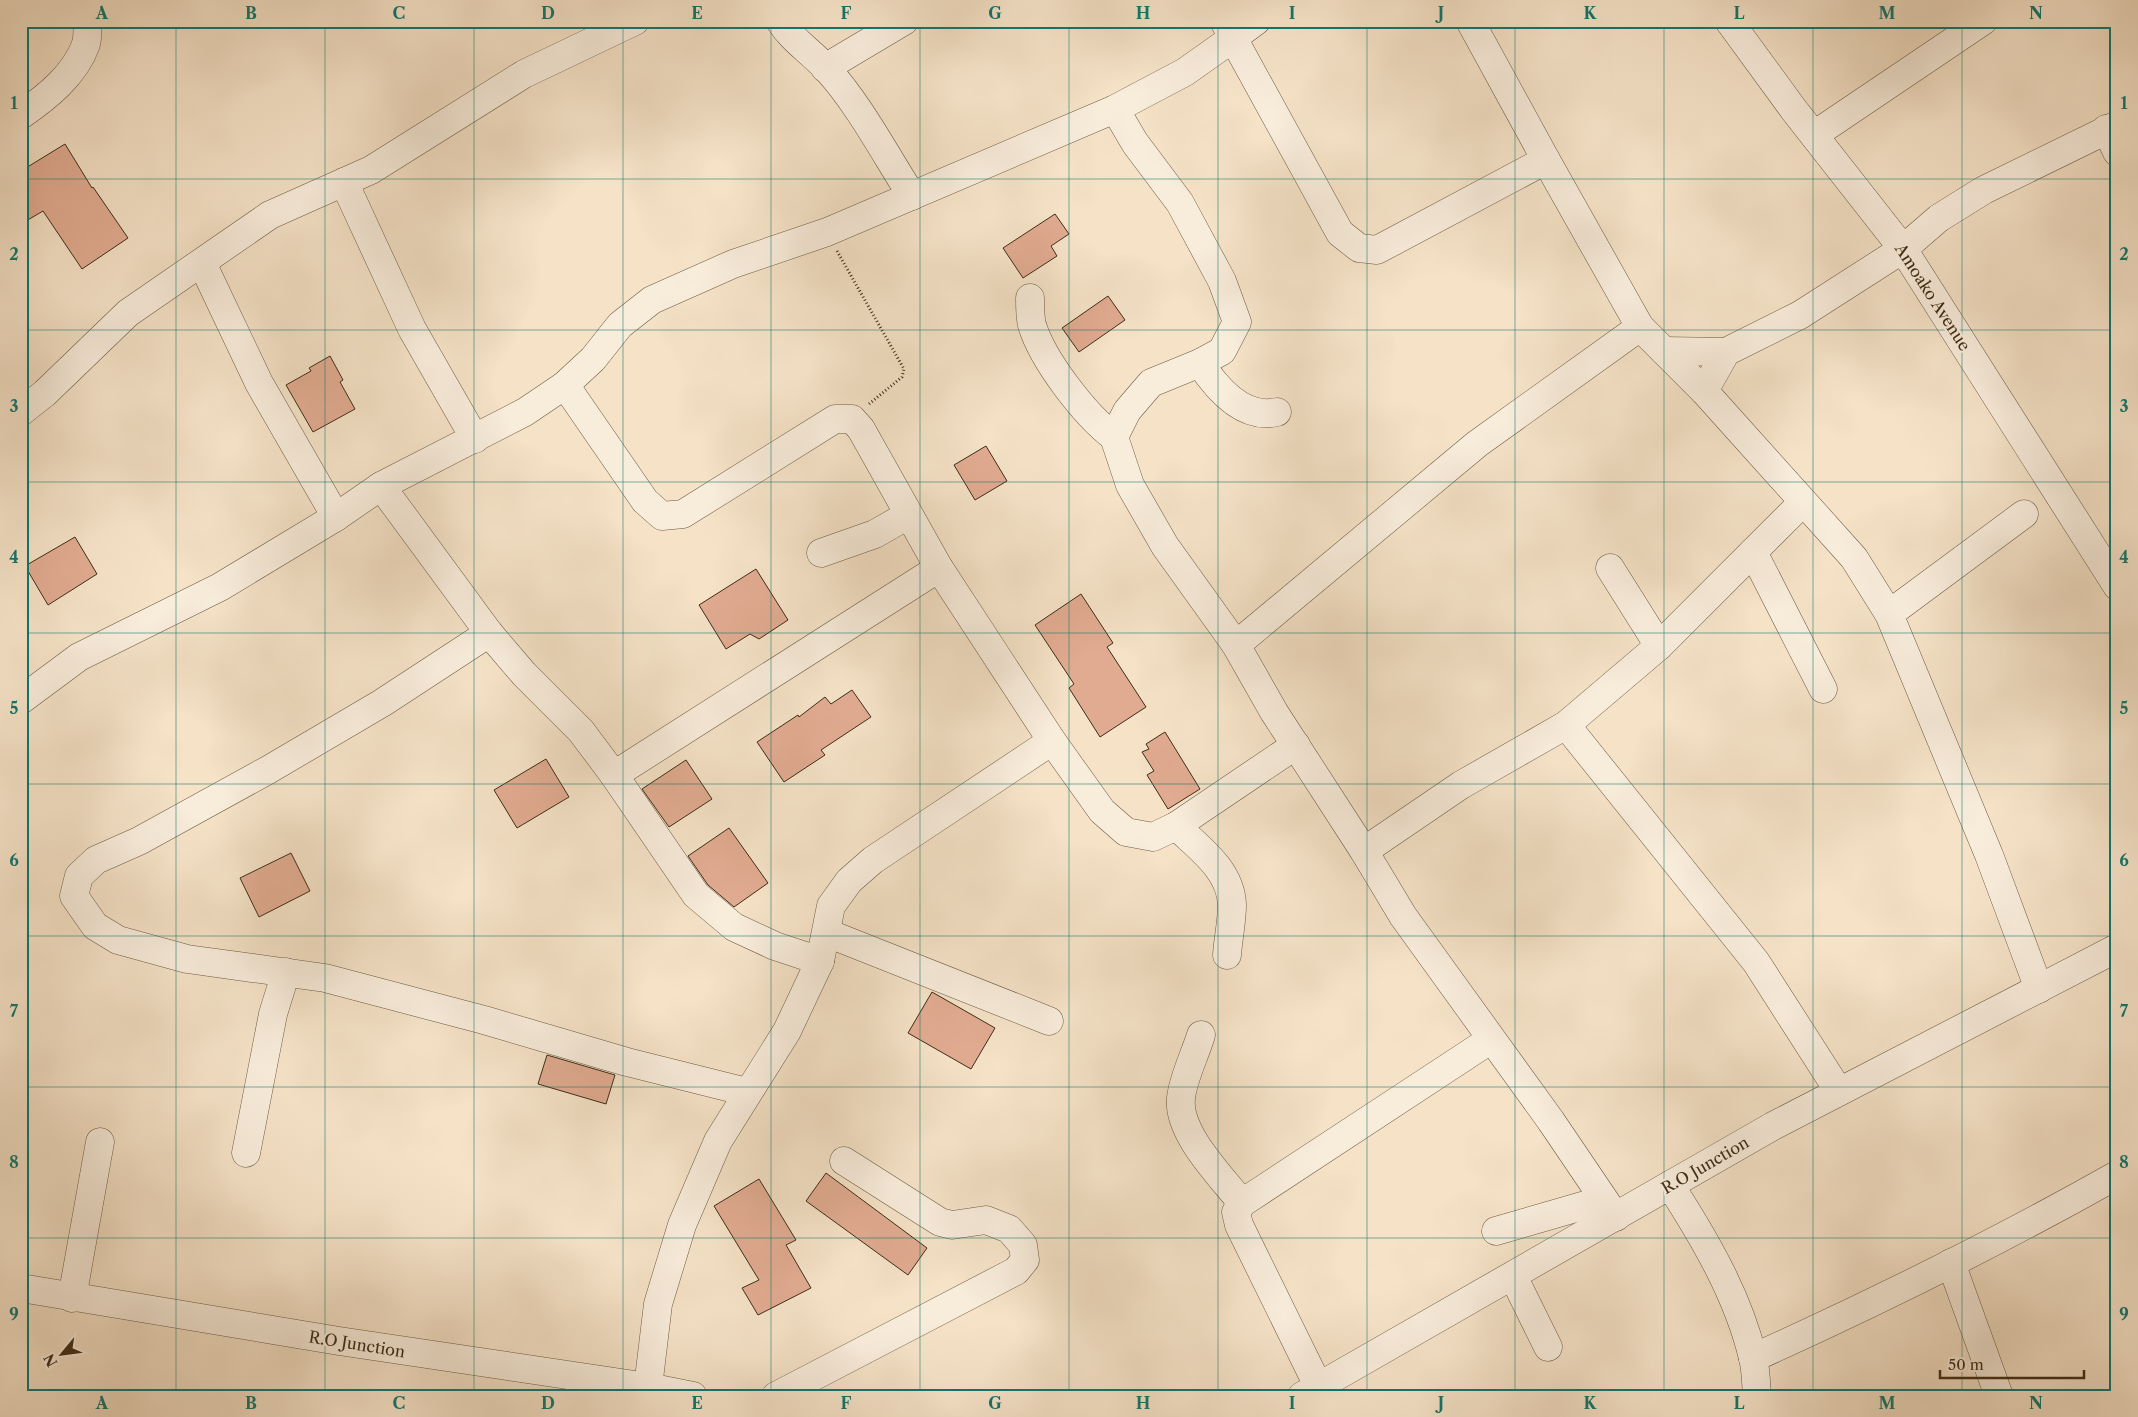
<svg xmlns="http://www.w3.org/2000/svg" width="2138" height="1417" font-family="'Libre Caslon Text',serif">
<rect width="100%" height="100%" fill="#f5e2c7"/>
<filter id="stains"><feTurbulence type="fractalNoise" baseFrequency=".004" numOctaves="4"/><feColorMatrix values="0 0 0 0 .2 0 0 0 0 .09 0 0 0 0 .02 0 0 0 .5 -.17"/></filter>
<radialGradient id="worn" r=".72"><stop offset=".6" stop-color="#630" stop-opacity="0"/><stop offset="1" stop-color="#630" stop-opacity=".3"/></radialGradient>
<g fill="#e1ab91" stroke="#3d2d16">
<polygon points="65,144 92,188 93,187 128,238 82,269 43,211 21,224 21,171"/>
<polygon points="1055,214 1069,234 1051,246 1057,256 1023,278 1003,248"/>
<polygon points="1108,296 1125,320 1079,352 1062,328"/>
<polygon points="330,356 343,380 340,382 355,409 313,432 286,385 311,371 309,368"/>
<polygon points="986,446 1007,481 975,500 954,465"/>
<polygon points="75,537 97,574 48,605 25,566"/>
<polygon points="756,569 788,620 759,639 750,634 726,649 699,605"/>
<polygon points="1081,594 1113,643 1107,647 1146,707 1100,737 1069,688 1074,684 1035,625"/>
<polygon points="852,690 871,717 821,750 825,755 784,782 757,742 798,715 799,717 825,697 831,704"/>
<polygon points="1165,732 1200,789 1168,809 1147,775 1154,771 1142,752 1149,749 1146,744"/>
<polygon points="546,759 569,797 517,828 494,790"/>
<polygon points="686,760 712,799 669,827 642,789"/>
<polygon points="729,828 768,883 734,907 708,885 688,856"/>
<polygon points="291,853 310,891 259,917 240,878"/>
<polygon points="932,992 995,1028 971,1069 908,1033"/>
<polygon points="547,1055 615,1075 606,1104 538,1084"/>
<polygon points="826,1173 927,1248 908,1275 806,1201"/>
<polygon points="759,1179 796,1240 786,1245 811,1288 758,1315 742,1288 759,1280 714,1206"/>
</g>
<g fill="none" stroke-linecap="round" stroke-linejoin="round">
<defs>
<g id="minor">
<path d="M780,21C792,40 810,51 826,68C859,104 885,154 912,196"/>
<polyline points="1470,21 1546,160 1640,327 1704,391 1854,558 1889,614 1989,855 2039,989"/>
<polyline points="1729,21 1794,110 1903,249 2117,586"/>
<polyline points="1225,23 1233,38 1256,21"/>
<polyline points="825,68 904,21"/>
<polyline points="1115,109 1135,143 1180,203 1222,281 1237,322 1222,351 1200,363 1151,383 1127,411 1114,437 1130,485 1165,546 1236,645 1274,712 1364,851 1403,916 1551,1121 1616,1217"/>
<path d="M21,115C47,97 75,75 86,44C88,38 87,28 88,21"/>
<polyline points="2106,129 2117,152"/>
<polyline points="1814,135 1983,21"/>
<polyline points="344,182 412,329 475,439"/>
<polyline points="202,263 259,383 336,517"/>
<path d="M1030,298C1030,307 1030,317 1032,325C1043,361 1085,415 1114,437"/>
<polyline points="1664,351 1726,352"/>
<path d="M1200,363C1217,389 1243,420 1277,412"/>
<polyline points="565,385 645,501 662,516 683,514 835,419 852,419 861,429 939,568 1052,741 1102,811 1126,832 1153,837 1176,826 1296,745"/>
<polyline points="1704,391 1726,352 1800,315 1903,249 1939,218 1984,190 2117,125"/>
<polyline points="21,412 45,393 128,313 270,215 371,170 524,74 635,21"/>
<polyline points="381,486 489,633 524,674 581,731 614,775 696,895 734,927 775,946 820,961"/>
<polyline points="1753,552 1823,689"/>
<polyline points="821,553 875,534 908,515"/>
<polyline points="1610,568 1659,646"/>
<polyline points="1889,614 2024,514"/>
<polyline points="489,633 382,703 268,770 139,841 96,860 79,876 74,896 95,926 118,940 187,959 325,978 484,1020 627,1062 747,1092"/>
<polyline points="1236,645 1477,444 1640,327"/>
<polyline points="21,700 79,657 220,587 336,517 381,486 525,412 565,385 593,359 620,325 652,300 733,264 827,232 1115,109 1185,72 1233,38 1340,233 1359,248 1377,250 1546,160"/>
<polyline points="1566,725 1756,962 1838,1090"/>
<polyline points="614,775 939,568"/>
<path d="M1176,826C1199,848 1231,870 1232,905C1232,922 1228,939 1227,955"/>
<polyline points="1364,851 1461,785 1566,725 1659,646 1803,502"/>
<polyline points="827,933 1049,1021"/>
<path d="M1201,1035C1195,1055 1183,1078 1181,1098C1177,1133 1221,1176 1242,1203"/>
<polyline points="246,1153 273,1014 286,972"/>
<path d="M1670,1185C1704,1238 1738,1295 1753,1358C1756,1370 1756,1383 1757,1396"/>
<polyline points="1496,1231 1603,1200"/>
<polyline points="1951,1263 1999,1396"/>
<polyline points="1513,1276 1548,1347"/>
<polyline points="21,1288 339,1341 648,1387 693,1396"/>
<polyline points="72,1298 100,1142"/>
<path d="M1753,1358C1877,1302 1998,1242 2117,1175"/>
<polyline points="648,1387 658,1304 682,1225 718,1141 787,1031 820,961 831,906 849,881 873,860 1052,741"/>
<polyline points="776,1396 1016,1271 1025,1260 1023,1245 1009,1229 986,1220 952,1225 940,1222 844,1161"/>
<polyline points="1302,1396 1773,1126 2117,948"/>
<polyline points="1323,1396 1239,1225 1236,1212 1242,1203 1490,1040"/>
</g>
</defs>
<use href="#minor" stroke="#6b5a42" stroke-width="29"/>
<polyline stroke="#3d2d16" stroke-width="3" stroke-dasharray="1 2.5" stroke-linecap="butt" points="837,251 904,369 902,377 869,404"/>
<use href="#minor" stroke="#f8ecdb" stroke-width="28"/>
</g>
<path fill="none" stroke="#0f766e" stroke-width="1" stroke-opacity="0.55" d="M176,21V1396M325,21V1396M474,21V1396M623,21V1396M771,21V1396M920,21V1396M1069,21V1396M1218,21V1396M1367,21V1396M1515,21V1396M1664,21V1396M1813,21V1396M1962,21V1396M21,179H2117M21,330H2117M21,482H2117M21,633H2117M21,784H2117M21,936H2117M21,1087H2117M21,1238H2117"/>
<g text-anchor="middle" stroke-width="4.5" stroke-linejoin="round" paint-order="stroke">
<g font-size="16" fill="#3d2d16" stroke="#f8ecdb">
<text transform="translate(1933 297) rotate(57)" y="6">Amoako Avenue</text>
<text transform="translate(1705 1165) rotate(-30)" y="6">R.O Junction</text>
<text transform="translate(357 1344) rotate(9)" y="6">R.O Junction</text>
</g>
</g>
<rect width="2138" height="1417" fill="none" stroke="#f5e2c7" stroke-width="55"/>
<g transform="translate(62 1354) rotate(241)" stroke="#f8ecdb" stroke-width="4" paint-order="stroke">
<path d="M0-4L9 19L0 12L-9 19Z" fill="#3d2d16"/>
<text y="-8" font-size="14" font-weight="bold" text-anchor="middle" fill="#3d2d16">N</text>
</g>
<path d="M1940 1370v8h144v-8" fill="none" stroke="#3d2d16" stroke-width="2.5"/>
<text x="1948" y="1370" font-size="15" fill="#3d2d16" stroke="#f8ecdb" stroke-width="4" paint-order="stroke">50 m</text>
<rect x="28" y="28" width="2082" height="1362" fill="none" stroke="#0f766e" stroke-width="2"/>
<g font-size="16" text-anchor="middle" font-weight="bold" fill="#0f766e">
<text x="102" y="19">A</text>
<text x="251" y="19">B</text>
<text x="399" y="19">C</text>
<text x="548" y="19">D</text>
<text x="697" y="19">E</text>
<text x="846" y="19">F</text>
<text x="995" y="19">G</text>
<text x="1143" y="19">H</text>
<text x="1292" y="19">I</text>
<text x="1441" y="19">J</text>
<text x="1590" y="19">K</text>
<text x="1739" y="19">L</text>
<text x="1887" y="19">M</text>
<text x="2036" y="19">N</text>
<text x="14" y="109">1</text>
<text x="2124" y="109">1</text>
<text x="14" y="260">2</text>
<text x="2124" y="260">2</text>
<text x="14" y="412">3</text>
<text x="2124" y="412">3</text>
<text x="14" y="563">4</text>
<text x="2124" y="563">4</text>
<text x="14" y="714">5</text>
<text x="2124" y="714">5</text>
<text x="14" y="866">6</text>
<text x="2124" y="866">6</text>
<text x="14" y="1017">7</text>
<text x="2124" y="1017">7</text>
<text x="14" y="1168">8</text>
<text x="2124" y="1168">8</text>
<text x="14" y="1320">9</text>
<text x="2124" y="1320">9</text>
<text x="102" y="1409">A</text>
<text x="251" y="1409">B</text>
<text x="399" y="1409">C</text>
<text x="548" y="1409">D</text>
<text x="697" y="1409">E</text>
<text x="846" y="1409">F</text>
<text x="995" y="1409">G</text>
<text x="1143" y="1409">H</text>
<text x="1292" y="1409">I</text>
<text x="1441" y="1409">J</text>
<text x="1590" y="1409">K</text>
<text x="1739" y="1409">L</text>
<text x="1887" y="1409">M</text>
<text x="2036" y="1409">N</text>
</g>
<rect width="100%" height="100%" filter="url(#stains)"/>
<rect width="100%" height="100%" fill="url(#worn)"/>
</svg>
